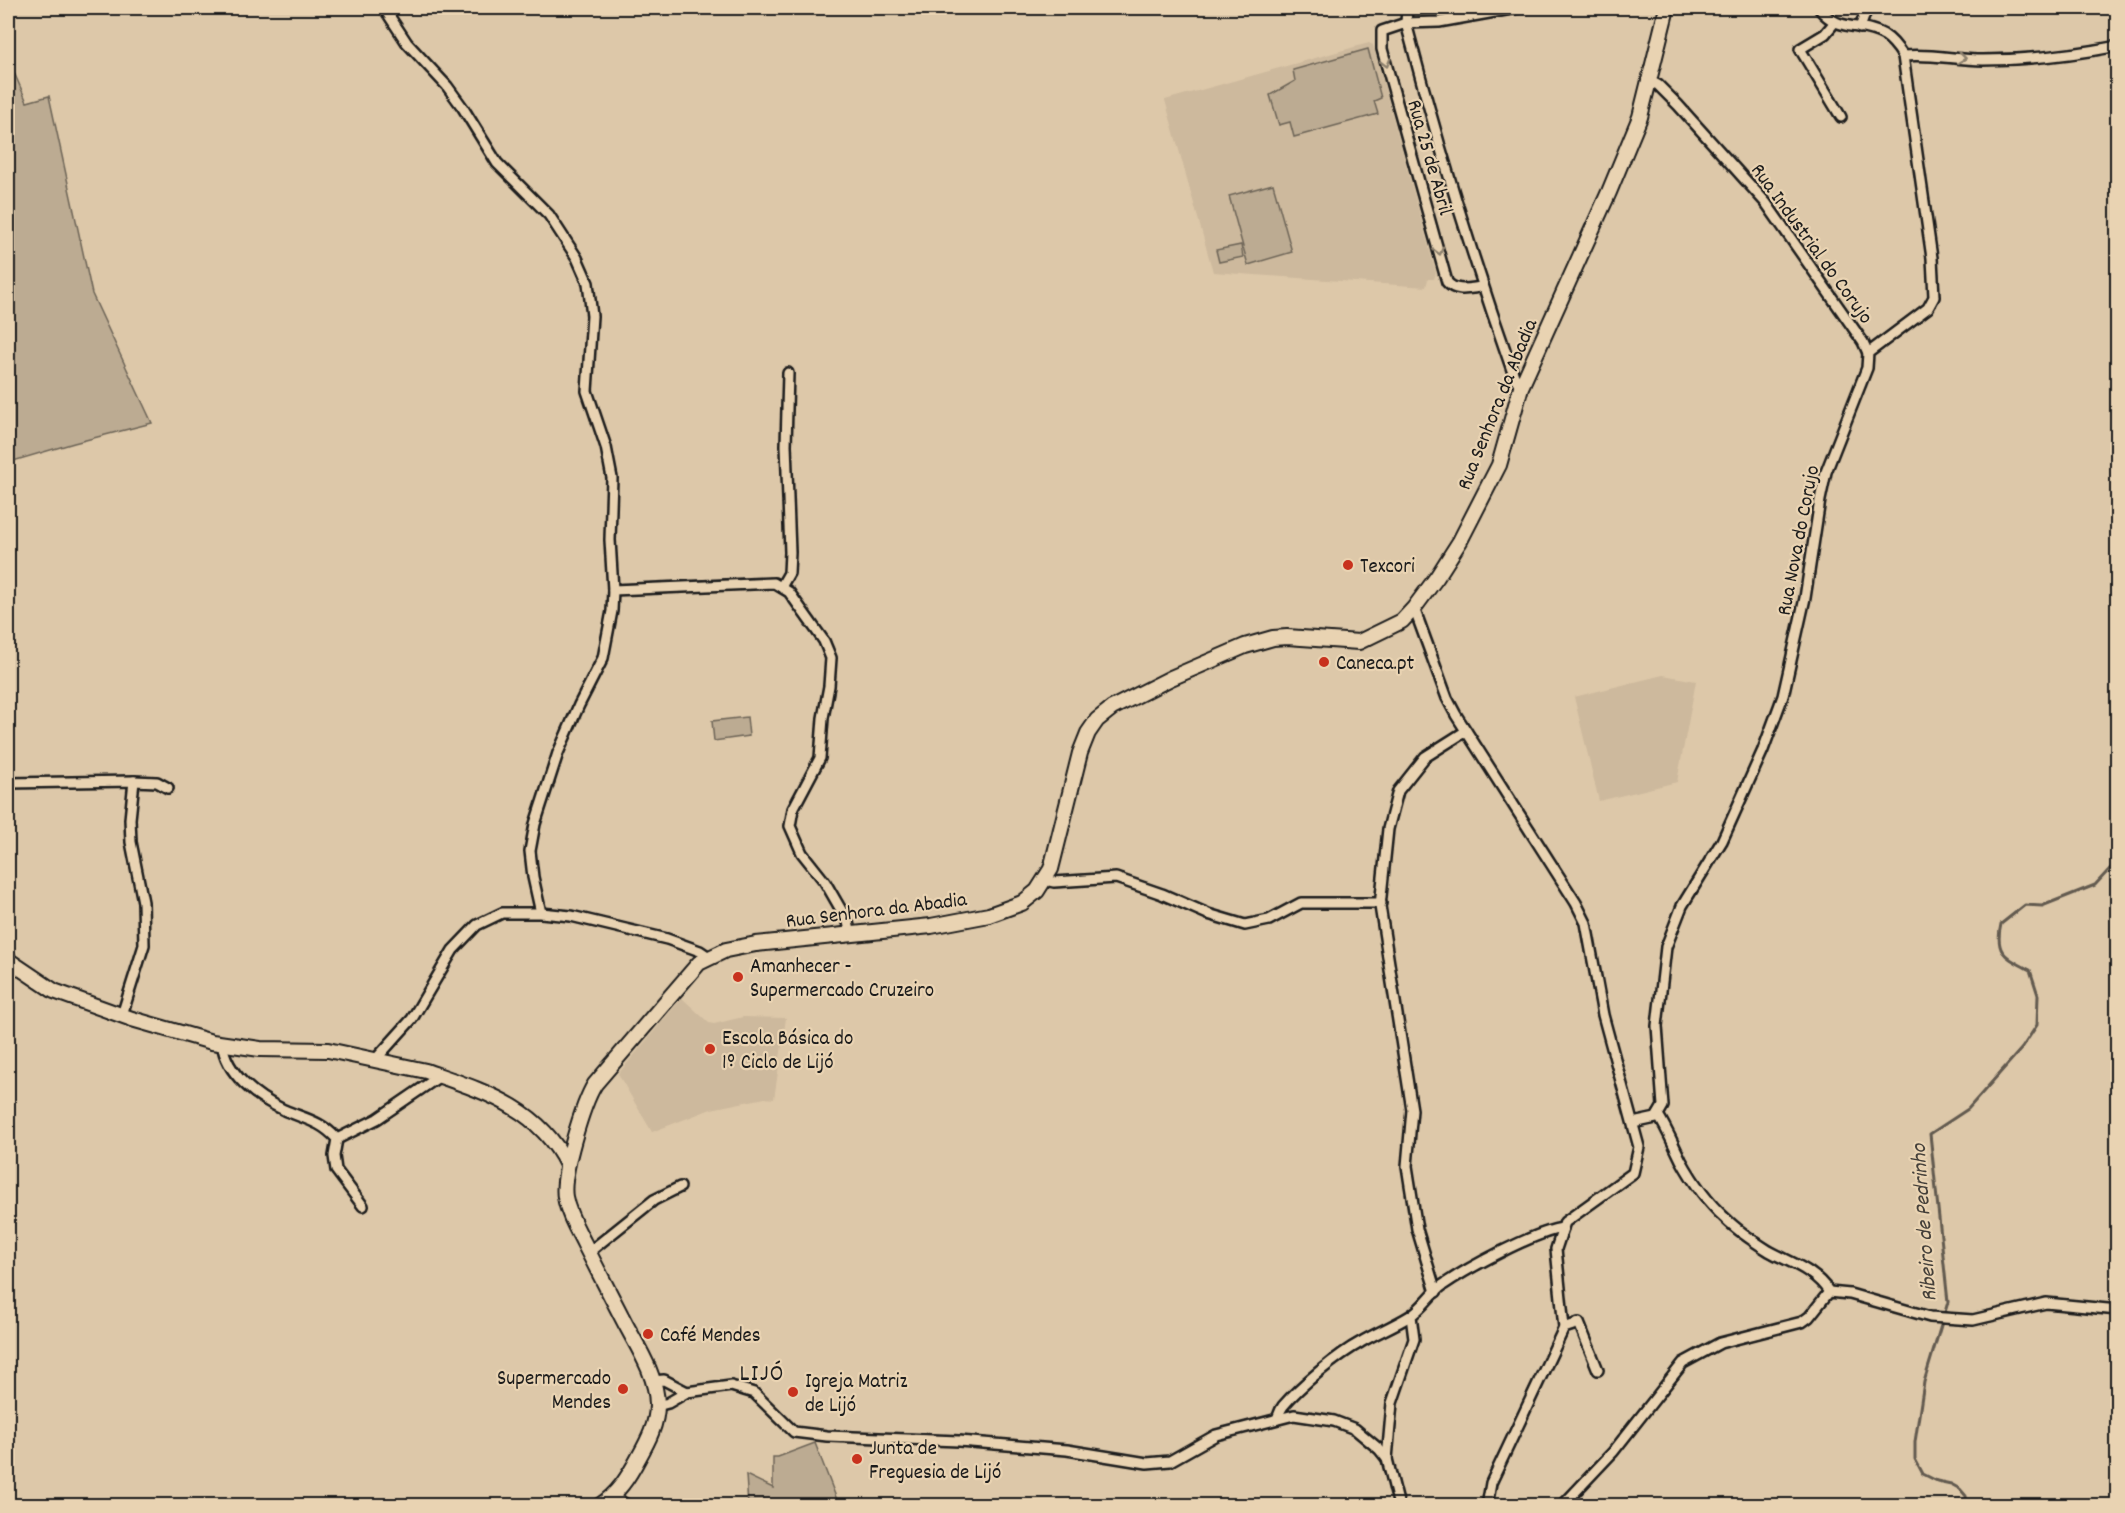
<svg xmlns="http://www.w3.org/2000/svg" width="2125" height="1513" font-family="Dekko,sans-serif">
<rect width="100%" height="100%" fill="#ddc8a9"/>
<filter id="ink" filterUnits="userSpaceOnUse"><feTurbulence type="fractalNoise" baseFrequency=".0167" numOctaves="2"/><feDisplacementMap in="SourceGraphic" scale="12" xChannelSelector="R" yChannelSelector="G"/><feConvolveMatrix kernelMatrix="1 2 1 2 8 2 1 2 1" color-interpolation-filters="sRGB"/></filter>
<g filter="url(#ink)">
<g fill="#cdb99d">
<polygon points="1369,43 1373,45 1436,273 1434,279 1428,279 1426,287 1213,272 1165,100"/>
<polygon points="1663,675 1696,681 1677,782 1599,801 1574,697"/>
<polygon points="682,998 709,1023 714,1024 743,1017 786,1018 774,1099 765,1098 711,1109 652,1132 618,1074"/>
</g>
<g fill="#bcab92" stroke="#6c6457" stroke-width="1.5">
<polygon points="1368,49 1381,98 1374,101 1378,114 1294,137 1290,122 1279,125 1270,95 1295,81 1293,70"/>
<polygon points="8,59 27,102 49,96 92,294 152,423 74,443 10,462 8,460"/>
<polygon points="1273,184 1292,252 1248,265 1229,196"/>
<polygon points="1241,245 1243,257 1219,262 1216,250"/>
<polygon points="747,717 749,736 714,741 712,721"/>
<polygon points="815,1443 839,1505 748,1505 746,1475 773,1488 773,1457 778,1457"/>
</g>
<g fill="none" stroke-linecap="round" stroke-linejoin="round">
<path stroke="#625a4f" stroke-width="3" d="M1967,1506L1966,1496L1960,1489L1951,1484L1937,1481L1923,1474L1915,1459V1442L1924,1382L1948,1302L1930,1134L1968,1109L2022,1048L2037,1025L2038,995L2030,970C2006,957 1994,954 2001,924L2025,905L2042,906L2095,885L2118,860"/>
<defs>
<g id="street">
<polyline points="384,8 407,43 447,86 463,108 497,163 549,215 577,258 588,283 592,316 587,391 606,447 612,478 610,540 613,590 612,611 603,658 579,705 558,753 535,824 530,851 533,877 541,913"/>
<path d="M1407,8L1406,23C1437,142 1473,260 1514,376L1521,387"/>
<polyline points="1834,23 1825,34 1800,49 1841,117"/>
<polyline points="1860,28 1867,8"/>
<path d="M1903,56C1932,53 1955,60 1983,60C2025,60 2077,54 2118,46"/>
<polyline points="1650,81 1658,85 1678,105 1766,203 1863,342 1868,353"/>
<path d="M1482,287C1470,288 1456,293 1447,282L1382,49V31L1406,23L1439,22L1517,8"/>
<polyline points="781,587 789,573 790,552 786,445 788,373"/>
<polyline points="613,590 774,583 789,592 824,641 831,658 829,686 823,718 820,758 793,809 790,826 802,853 825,882 848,922 851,935"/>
<polyline points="1414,608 1447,698 1456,715 1576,903 1586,923 1603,1015 1639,1147 1633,1173 1565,1222 1556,1249 1564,1328 1491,1483 1487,1506"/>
<polyline points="134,781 157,782 168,788"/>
<polyline points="8,783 134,781 130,819 131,842 143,902 144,945 122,1015"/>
<polyline points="1045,880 1054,882 1116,878 1162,894 1208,914 1245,925 1269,920 1301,903 1381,903"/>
<path d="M222,1043C226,1074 256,1097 284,1110C305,1119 321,1121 337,1139L334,1156L336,1170L363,1206"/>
<polyline points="375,1060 412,1019 453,950 477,925 502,913 541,913 571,916 667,939 700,951 709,957"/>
<path d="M1658,1115C1667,1129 1673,1144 1681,1160C1693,1182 1706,1201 1725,1218C1738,1231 1753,1241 1769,1251C1791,1263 1815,1270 1829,1292"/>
<path d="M1633,1123L1656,1118L1663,1106L1657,1026L1666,947L1682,906L1722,841L1763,750L1783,696L1805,598L1820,500L1826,472L1867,368L1868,353L1928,308L1934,297L1932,258L1903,56C1898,48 1892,40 1884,35C1860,21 1839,34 1819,8"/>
<polyline points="337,1139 377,1119 440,1076"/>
<polyline points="589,1252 654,1200 680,1187"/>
<polyline points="1436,1292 1417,1229 1407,1166 1412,1110 1380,906 1388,829 1398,791 1425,757 1466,731"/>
<polyline points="1564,1328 1579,1323 1598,1370"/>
<polyline points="653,1381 664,1380 687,1392"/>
<polyline points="657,1406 668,1403 687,1392 731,1386 754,1393 794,1432 827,1436 959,1441 1067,1450 1147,1463 1170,1461 1216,1435 1294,1415 1334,1421 1355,1429 1379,1449 1387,1459 1399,1506"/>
<path d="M1277,1419C1279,1414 1280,1410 1283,1406C1300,1386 1337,1355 1361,1342C1376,1333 1394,1326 1410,1316C1423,1308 1430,1294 1443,1285C1468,1268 1534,1232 1563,1228"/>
<polyline points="1387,1459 1392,1403 1414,1339 1411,1316"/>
<polyline points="614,1497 628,1506"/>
<polyline points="1562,1506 1613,1452 1683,1363 1720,1343 1802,1322 1809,1317 1829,1292 1850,1294 1930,1317 1973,1320 2046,1303 2118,1310"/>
</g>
<g id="secondary">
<path d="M8,960L54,991L132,1019L212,1042L260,1049L328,1050L426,1071C483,1091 539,1107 567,1165"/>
<path d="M599,1506C618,1494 629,1476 639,1457C648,1441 657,1424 657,1405C657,1377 639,1349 626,1325C612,1298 598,1271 584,1243C577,1229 568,1214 565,1197C561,1175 583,1103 595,1084L699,963L726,950L756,944L931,926L989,915L1022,903L1037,891L1051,869L1080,753L1088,733L1097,720L1112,708L1171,678L1245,646L1273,638L1287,637L1359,642L1402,621L1414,608L1437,577L1460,541L1499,465L1521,387L1609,192L1640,117L1667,8"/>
</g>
</defs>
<use href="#street" stroke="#1c1c1c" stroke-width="14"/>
<use href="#secondary" stroke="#1c1c1c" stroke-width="18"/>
<use href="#street" stroke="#e9d3b2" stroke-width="9"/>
<use href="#secondary" stroke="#e9d3b2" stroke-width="14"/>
</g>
<defs><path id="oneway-chevron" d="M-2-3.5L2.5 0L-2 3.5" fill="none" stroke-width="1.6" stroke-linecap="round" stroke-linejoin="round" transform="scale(1.5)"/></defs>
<g stroke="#8d816e">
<use href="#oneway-chevron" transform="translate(1962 58) rotate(7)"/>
<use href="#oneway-chevron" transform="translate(1386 63) rotate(74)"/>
<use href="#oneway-chevron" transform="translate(1439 251) rotate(74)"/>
</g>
</g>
<g fill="#c8321e" stroke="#e9d3b2" stroke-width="2">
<circle cx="1348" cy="565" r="6"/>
<circle cx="1324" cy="662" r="6"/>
<circle cx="738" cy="977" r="6"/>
<circle cx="710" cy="1049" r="6"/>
<circle cx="648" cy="1334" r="6"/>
<circle cx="623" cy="1389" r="6"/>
<circle cx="793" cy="1392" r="6"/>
<circle cx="857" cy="1459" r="6"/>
</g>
<g text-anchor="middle" stroke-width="4.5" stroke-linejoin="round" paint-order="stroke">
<g font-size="21" fill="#1c1c1c" stroke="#e9d3b2">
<text transform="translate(1431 157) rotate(74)" y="7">Rua 25 de Abril</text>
<text transform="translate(1813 243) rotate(54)" y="7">Rua Industrial do Corujo</text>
<text transform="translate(1496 404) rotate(-68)" y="7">Rua Senhora da Abadia</text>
<text transform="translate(1797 540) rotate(-79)" y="7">Rua Nova do Corujo</text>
<text transform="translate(876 909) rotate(-7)" y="7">Rua Senhora da Abadia</text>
</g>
<g font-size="21" fill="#1c1c1c" stroke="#e9d3b2" text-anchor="start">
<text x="1360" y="572">Texcori</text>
<text x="1336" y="669">Caneca.pt</text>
<text x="750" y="972">Amanhecer -<tspan x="750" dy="24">Supermercado Cruzeiro</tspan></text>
<text x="722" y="1044">Escola Básica do<tspan x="722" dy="24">1º Ciclo de Lijó</tspan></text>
<text x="660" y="1341">Café Mendes</text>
<text x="611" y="1384" text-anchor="end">Supermercado<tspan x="611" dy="24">Mendes</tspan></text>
<text x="805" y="1387">Igreja Matriz<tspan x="805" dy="24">de Lijó</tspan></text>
<text x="869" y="1454">Junta de<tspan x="869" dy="24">Freguesia de Lijó</tspan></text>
</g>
<g font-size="22" font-style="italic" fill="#45403a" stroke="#e9d3b2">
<text transform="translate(1922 1223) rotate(-94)" y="8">Ribeiro de Pedrinho</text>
</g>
<g font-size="24" letter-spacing="1.5" fill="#1c1c1c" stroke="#e9d3b2">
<text x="762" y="1380">LIJÓ</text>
</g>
</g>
<rect width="2125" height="1513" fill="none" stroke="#e9d3b2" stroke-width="30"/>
<rect x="15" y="15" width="2095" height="1483" fill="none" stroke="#1c1c1c" stroke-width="2" filter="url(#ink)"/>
</svg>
